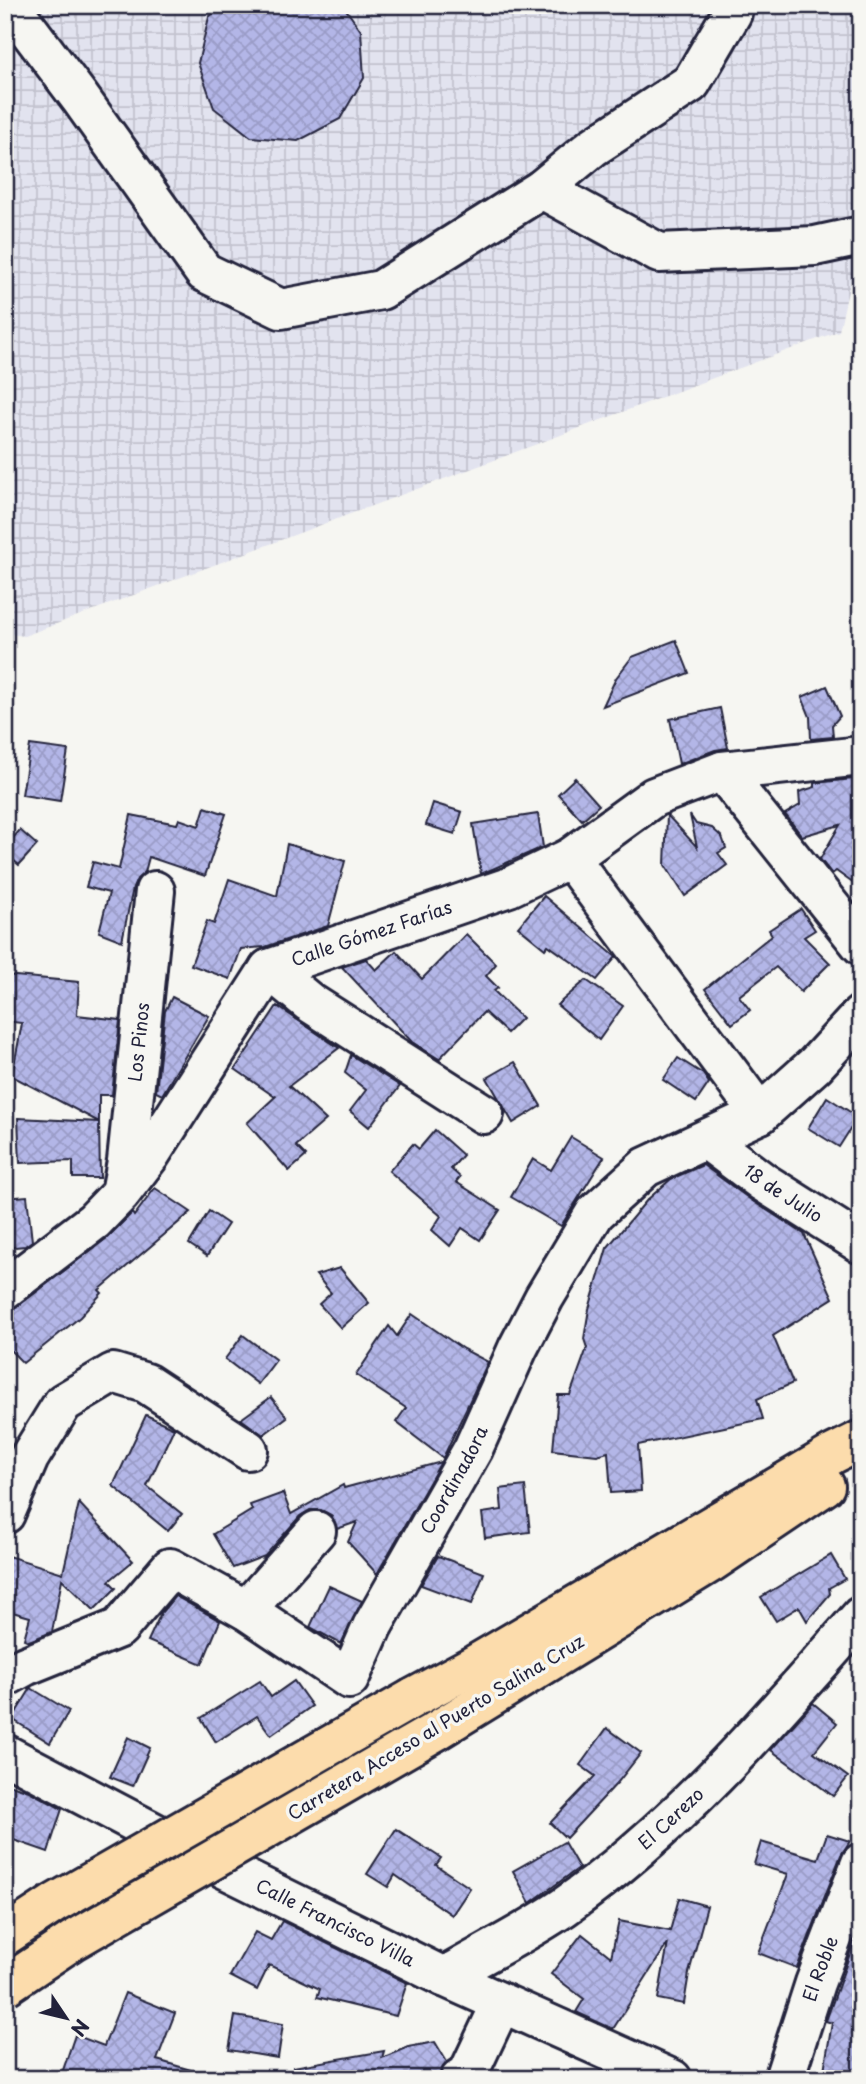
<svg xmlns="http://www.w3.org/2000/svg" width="866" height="2084" font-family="'Playpen Sans',sans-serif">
<defs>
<pattern id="industrial-grid" width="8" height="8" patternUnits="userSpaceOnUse" patternTransform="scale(1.75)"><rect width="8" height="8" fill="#e2e3ef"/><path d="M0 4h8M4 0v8" fill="none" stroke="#c2c2ce"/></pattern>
<pattern id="building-cross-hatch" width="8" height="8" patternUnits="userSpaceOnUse" patternTransform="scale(1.75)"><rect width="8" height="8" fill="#b3b6e7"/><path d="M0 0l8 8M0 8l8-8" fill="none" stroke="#9a9cc7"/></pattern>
</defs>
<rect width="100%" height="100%" fill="#f6f6f2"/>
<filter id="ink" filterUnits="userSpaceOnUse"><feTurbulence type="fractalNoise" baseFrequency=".0143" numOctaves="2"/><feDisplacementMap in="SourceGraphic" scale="14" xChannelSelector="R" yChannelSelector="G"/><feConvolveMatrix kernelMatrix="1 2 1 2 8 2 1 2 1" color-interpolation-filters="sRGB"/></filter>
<g filter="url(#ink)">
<polygon fill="url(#industrial-grid)" points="5,5 861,5 861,234 839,331 24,636 5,633"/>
<g fill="url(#building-cross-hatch)" stroke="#22223b" stroke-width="2">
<polygon points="222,5 343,5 361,31 364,78 340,119 298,141 251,137 214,108 198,63 209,17"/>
<polygon points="676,640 689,673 603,706 616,678 632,657"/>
<polygon points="827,686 840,716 832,725 833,737 811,739 810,717 802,697"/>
<polygon points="720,708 728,748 715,750 679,764 670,719"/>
<polygon points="30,745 68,750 60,801 22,795"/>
<polygon points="575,778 599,805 582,820 558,794"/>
<polygon points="853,779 860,791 861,788 861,889 836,871 832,874 820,859 840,825 802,836 785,814 800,805 799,792 815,787 815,783"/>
<polygon points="433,803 462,812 455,834 426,825"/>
<polygon points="205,807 226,814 205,876 149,857 145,872 137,879 133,888 122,941 99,932 109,893 86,887 93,862 119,869 131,815 177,824 179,819 199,826"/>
<polygon points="538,814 543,847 481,874 473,824"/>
<polygon points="667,815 697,847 690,815 696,824 712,828 722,837 726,848 718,853 727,865 685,896 665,865"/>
<polygon points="20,830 37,845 19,865 5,853 5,847"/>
<polygon points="287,844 345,861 328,926 265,947 241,949 230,979 191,965 207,921 214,924 229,879 277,896"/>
<polygon points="544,896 616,957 597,980 548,945 545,949 518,927"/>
<polygon points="801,909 815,930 804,937 830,963 801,992 776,967 739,996 750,1010 732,1024 705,989 772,935 769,930"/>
<polygon points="466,934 496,964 486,976 498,988 494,991 522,1018 507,1033 484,1012 439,1059 412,1042 342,967 366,959 376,970 396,951 422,979"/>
<polygon points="5,975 79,982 77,1015 120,1020 112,1095 99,1095 99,1122 12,1076 22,1023 5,1021"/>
<polygon points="586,980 623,1006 599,1040 557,1005"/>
<polygon points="172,997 209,1016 162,1095 156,1092 165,1011"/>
<polygon points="277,1006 339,1048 289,1086 326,1120 296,1146 306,1156 289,1171 247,1123 277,1095 275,1097 235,1069"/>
<polygon points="351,1055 400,1086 369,1127 350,1111 366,1090 345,1073"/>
<polygon points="678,1058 703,1074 709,1083 696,1102 663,1080"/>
<polygon points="515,1062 541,1106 513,1123 487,1078"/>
<polygon points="827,1097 858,1117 839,1147 808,1128"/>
<polygon points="18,1118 99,1122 100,1178 73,1178 73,1161 20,1163"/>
<polygon points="435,1130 463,1155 451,1169 460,1177 456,1182 500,1210 480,1240 462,1228 450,1246 432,1230 441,1216 389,1171 413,1144 419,1149"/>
<polygon points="571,1137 604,1157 561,1226 511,1197 533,1159 551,1170"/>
<polygon points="703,1165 751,1200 804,1234 833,1298 773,1336 793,1383 757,1399 763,1419 638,1445 641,1491 611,1493 608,1452 597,1455 553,1450 558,1395 570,1395 587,1348 584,1339 589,1309 607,1248 647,1200 671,1179"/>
<polygon points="155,1188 191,1212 99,1290 102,1293 80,1317 23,1363 5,1345 5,1310 18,1306 107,1238 132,1213 134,1216"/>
<polygon points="27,1196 32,1241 25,1246 5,1248 5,1198"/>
<polygon points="209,1211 228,1224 207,1256 189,1244"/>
<polygon points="340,1268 369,1303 341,1328 319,1304 331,1293 316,1275"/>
<polygon points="412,1314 463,1349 488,1362 443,1458 396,1422 406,1408 356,1375 389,1326 397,1336"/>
<polygon points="243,1335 276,1360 258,1384 225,1359"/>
<polygon points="271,1397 287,1417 263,1435 241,1419"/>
<polygon points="146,1415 174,1428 147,1486 182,1514 168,1531 113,1486"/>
<polygon points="441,1462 377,1574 348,1542 357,1522 337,1529 331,1515 321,1510 310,1510 300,1516 265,1556 233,1568 213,1534 252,1510 250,1505 283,1493 291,1514 343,1485 344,1488"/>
<polygon points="525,1486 530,1532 485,1538 482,1513 502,1510 500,1489"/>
<polygon points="79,1503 133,1561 109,1581 116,1588 94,1610 62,1579 52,1632 29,1641 24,1639 30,1617 5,1610 5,1555 63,1573"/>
<polygon points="831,1555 845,1579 829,1588 830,1594 807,1621 799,1607 776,1621 761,1597"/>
<polygon points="438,1556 484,1573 472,1604 421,1585"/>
<polygon points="329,1586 362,1601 341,1644 310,1627"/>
<polygon points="175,1596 220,1621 202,1664 148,1641 161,1613"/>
<polygon points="260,1681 271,1697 294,1681 312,1706 271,1735 257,1716 216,1742 201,1718"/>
<polygon points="31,1688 69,1711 50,1743 12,1719"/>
<polygon points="813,1703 837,1723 814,1752 848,1777 833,1796 771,1750"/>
<polygon points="607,1728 641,1753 618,1782 566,1838 550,1823 595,1776 580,1765"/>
<polygon points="128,1737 150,1748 133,1786 110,1777"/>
<polygon points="5,1783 29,1791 62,1809 48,1852 5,1837"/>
<polygon points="396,1829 441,1858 436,1865 470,1888 452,1915 395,1875 388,1887 367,1874"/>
<polygon points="827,1834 850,1841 841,1855 797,1968 758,1953 788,1874 754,1864 761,1842 818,1859"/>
<polygon points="564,1842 579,1868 530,1903 513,1871"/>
<polygon points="679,1898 707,1906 689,1973 684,2004 658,1999 668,1943 613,2029 576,2012 584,1999 551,1974 582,1934 611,1957 619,1921 670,1931"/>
<polygon points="282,1921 407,1983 396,2016 317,1997 320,1989 269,1965 257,1990 230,1976 255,1932 271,1940"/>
<polygon points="857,1934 861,1935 861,2079 823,2076 832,2023 826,2021"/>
<polygon points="125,1993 175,2013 157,2060 201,2073 200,2079 60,2079 75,2035 104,2046"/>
<polygon points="235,2016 283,2024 278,2058 229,2050"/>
<polygon points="435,2042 447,2062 440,2073 430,2079 294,2079 293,2067 384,2051 382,2058 408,2047"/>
</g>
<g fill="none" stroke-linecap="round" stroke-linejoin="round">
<defs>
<g id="minor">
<polyline points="10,5 80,98 204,272 281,309 381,290 542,189 593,147 691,83 732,13 733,5"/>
<polyline points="542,189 659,253 815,246 861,236"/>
<polyline points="722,771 861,945"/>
<polyline points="570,858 760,1114"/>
<polyline points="269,969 309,1002 484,1114"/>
<path id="s1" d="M707,1140L763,1182L861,1244"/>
<path id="s2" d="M122,1188L127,1161L155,891"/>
<path id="s3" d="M5,1289L94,1221L121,1193L150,1155L269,969L509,887L570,858L654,797L722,771L861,756"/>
<polyline points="5,1514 29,1458 63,1403 113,1373 146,1383 248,1450"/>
<polyline points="246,1610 316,1531"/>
<path id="s4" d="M5,1677L25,1666L119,1628L170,1568L246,1610L349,1679L372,1627L473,1449L518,1348L544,1298L595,1213L646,1167L760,1114L815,1065L861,1015"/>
<path id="s5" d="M5,1754L195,1854L444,1977L672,2079"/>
<path id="s6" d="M444,1977C483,1954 526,1933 564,1907C678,1827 769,1721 861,1616"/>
<polyline points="460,2079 468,2074 501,2004"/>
<path id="s7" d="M784,2079L815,1983L861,1863"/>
</g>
<g id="major">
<polyline points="413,1698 476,1664 833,1454 861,1440"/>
<polyline points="436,1731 712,1562 825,1486"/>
</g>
</defs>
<use href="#minor" stroke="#22223b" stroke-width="44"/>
<use href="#major" stroke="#22223b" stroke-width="44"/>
<use href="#minor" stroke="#f6f6f2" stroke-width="38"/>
<use href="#major" stroke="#fcdcac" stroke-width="38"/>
<defs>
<g id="major-bridge">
<polyline points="5,1936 55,1903 413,1698"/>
<polyline points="5,1986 72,1941 436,1731"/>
</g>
</defs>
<use href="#major-bridge" stroke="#22223b" stroke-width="44" stroke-linecap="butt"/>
<use href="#major-bridge" stroke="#fcdcac" stroke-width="38"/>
</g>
</g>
<g text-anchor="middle" stroke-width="7" stroke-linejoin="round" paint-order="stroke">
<g font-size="18" fill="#22223b" stroke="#f6f6f2">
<text dy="6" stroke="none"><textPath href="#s3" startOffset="528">Calle Gómez Farías</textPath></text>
<text dy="6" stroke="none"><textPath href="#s2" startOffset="147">Los Pinos</textPath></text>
<text dy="6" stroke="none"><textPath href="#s1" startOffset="93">18 de Julio</textPath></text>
<text dy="6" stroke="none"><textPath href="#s4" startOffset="639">Coordinadora</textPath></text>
<text transform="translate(436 1728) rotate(-31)" y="6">Carretera Acceso al Puerto Salina Cruz</text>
<text dy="6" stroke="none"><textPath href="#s6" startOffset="278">El Cerezo</textPath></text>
<text dy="6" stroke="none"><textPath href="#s5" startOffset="371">Calle Francisco Villa</textPath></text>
<text dy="6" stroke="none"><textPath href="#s7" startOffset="116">El Roble</textPath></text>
</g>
</g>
<rect width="866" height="2084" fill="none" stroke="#f6f6f2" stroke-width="28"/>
<rect x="14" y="14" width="838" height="2056" fill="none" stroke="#22223b" stroke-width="2.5" filter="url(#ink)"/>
<g transform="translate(66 2018) rotate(125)" stroke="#f6f6f2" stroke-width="5" paint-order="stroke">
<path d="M0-5L12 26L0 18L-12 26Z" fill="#22223b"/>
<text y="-10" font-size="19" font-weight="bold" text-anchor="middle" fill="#22223b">N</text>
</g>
</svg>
